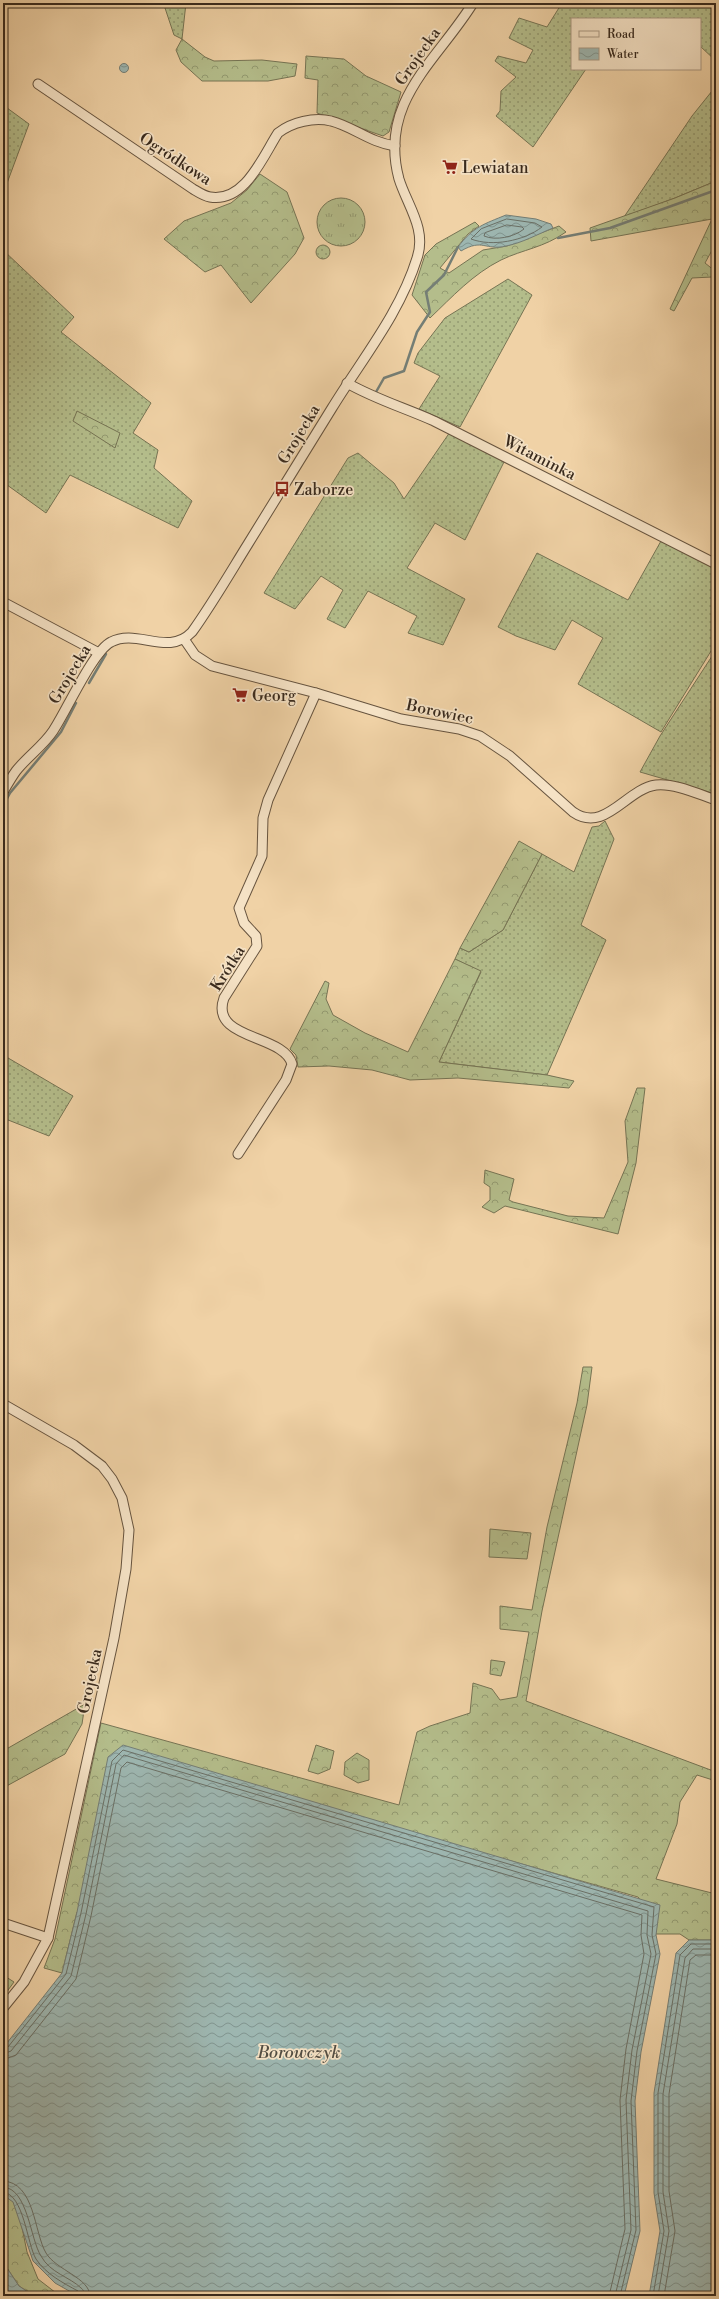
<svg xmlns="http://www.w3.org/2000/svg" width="719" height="2299" font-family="'Libre Bodoni',serif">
<defs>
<pattern id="grass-dots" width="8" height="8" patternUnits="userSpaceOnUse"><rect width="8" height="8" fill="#b4bd8b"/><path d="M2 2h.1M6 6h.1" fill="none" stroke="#939a71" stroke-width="1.8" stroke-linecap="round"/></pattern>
<pattern id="forest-crowns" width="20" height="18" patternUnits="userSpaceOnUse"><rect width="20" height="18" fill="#b4bd8b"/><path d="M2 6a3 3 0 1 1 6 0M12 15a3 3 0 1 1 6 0" fill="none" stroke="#939a71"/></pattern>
<pattern id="park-tufts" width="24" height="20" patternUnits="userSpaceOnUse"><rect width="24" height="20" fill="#b4bd8b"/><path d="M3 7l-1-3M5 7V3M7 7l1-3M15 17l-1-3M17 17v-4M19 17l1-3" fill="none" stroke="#939a71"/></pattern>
<pattern id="water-waves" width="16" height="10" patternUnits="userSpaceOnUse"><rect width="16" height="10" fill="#9db6b0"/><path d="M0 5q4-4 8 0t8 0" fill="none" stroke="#81948f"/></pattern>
</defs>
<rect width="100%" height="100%" fill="#f0d2a6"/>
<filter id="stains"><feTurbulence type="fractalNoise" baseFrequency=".005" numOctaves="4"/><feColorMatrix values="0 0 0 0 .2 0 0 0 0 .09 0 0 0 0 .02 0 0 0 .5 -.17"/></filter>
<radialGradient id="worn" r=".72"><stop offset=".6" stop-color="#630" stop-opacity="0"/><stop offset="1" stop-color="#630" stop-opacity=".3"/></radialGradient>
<g fill="url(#grass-dots)" stroke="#767454">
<polygon points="156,3 186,3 182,39 174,35 164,5"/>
<polygon points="562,3 716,3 716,61 700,46 700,19 572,19 572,69 586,69 533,147 496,116 500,111 501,91 516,77 495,61 498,56 526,63 533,50 509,38 519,18 547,27"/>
<polygon points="716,86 716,181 675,198 624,217 692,116"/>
<polygon points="3,105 29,124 3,194"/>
<circle cx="323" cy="252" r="7"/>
<polygon points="3,250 74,317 61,332 151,403 133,433 158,450 154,468 192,501 178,528 70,475 46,513 3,482"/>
<polygon points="508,279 532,295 460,427 419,409 440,376 414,363 418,353 445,318"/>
<polygon points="450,432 505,460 465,540 435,523 407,568 465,599 443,645 408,633 417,616 368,591 345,628 327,619 343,590 321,576 295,609 264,593 348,458 358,453 394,483 404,499"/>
<polygon points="661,541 716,568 716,643 661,732 578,684 603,638 572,620 555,650 516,636 498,627 537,553 628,600"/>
<polygon points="716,650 716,794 640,772 660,736"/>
<polygon points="605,821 614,839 581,925 606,940 547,1075 439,1062 481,972 455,959 460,948 469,952 503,930 542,854 574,872 592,827 599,826"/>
<polygon points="3,1055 73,1096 49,1136 3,1118"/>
</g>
<g fill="url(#forest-crowns)" stroke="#767454">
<polygon points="182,39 205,57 214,61 262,60 297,64 295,76 268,81 202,81 181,62 176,50"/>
<polygon points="306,56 344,59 366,76 401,92 389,132 383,136 317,113 318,80 305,78"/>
<polygon points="260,174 287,192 304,238 295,254 251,303 221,265 205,272 164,239 184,221 231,203 247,190"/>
<polygon points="716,181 716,243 705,263 715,271 712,277 692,278 674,311 670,309 712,219 591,241 590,228 675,198"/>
<path d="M475,222L479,226L468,234L440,268L449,273L483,250L507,246L559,226L566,232C543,248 524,249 501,260C473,274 452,297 430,318L412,295L425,255L436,244Z"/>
<polygon points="77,411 120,433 115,448 73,421"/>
<polygon points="519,841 542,854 503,930 469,952 460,948"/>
<polygon points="455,959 481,971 439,1062 547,1075 574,1081 569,1088 458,1078 410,1080 372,1070 329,1066 298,1067 296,1055 290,1049 325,981 329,983 326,999 333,1015 365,1033 408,1052"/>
<polygon points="637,1088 645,1088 636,1163 618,1234 505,1206 494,1213 482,1207 490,1200 490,1187 484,1183 485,1170 514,1179 509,1200 513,1202 568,1216 604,1218 628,1162 625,1121"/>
<polygon points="583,1367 592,1367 587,1405 542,1611 526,1701 716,1772 716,1781 697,1775 680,1802 677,1824 656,1879 716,1894 716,1940 689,1940 680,1934 656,1934 650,1911 638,1897 409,1832 77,1912 62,1973 44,1968 55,1939 101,1723 399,1805 417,1732 430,1726 470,1713 473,1683 492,1689 500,1700 517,1697 529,1632 500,1629 500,1606 532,1610 547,1527 577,1403"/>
<polygon points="490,1529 531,1533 527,1559 489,1557"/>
<polygon points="491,1660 505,1662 501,1676 490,1674"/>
<polygon points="85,1704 82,1724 65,1754 3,1788 3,1751"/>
<polygon points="316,1745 334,1751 330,1769 318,1774 308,1771"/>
<polygon points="357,1753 369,1760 369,1780 358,1783 344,1775 345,1762"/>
<polygon points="3,1975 14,1982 3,1997"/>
<polygon points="3,2188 16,2198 27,2252 38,2279 60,2296 34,2296 19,2286 3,2262"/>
</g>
<circle fill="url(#park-tufts)" stroke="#767454" cx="341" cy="222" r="24"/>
<g fill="url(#water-waves)" stroke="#757e75">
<circle cx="124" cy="68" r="4.5"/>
<path d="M506,215L536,219L551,224L553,228C538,234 522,243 506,246C485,251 483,238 461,251L458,247C473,227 484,224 506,215Z"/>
<polygon points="123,1745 660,1905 656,1935 660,1954 641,2052 635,2101 640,2231 624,2296 78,2296 55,2283 33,2261 13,2202 3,2195 3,2048 62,1973 77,1912 108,1757"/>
<polygon points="689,1940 716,1940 716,2296 649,2296 660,2231 654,2193 654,2093 676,1953"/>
<polygon points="3,2262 19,2286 34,2296 3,2296"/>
</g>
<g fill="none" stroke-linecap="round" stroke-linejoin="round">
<g stroke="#6b7066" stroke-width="1">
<path d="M507,219L535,223L542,227C524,241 492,247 471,239L481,229Z"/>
<path d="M507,225L522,227L524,229C514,237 496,241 484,236L485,233Z"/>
<polyline points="3,2049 8,2047 66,1974 81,1913 112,1761 123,1750 654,1907 652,1935 656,1954 637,2051 631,2101 636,2230 620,2296"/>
<polyline points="3,2054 11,2051 71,1976 86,1914 116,1764 124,1755 648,1911 647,1935 651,1954 632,2050 626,2100 631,2230 615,2296"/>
<polyline points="3,2060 16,2055 76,1979 91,1916 121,1768 127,1762 642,1915 641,1935 644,1954 626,2049 620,2100 625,2229 609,2296"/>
<path d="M3,2181C35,2182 34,2233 46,2253C56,2270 90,2278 90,2296"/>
<path d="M3,2187C28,2188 30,2239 41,2256C50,2273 70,2277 81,2288C84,2290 84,2293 84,2296"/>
<path d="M3,2192C24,2194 27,2244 36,2259C46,2274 63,2283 78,2291L79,2296"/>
<polyline points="653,2296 664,2231 658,2192 658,2093 680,1955 691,1944 716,1944"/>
<polyline points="658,2296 669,2231 663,2192 663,2094 685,1958 693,1949 716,1949"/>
<polyline points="664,2296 675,2231 669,2191 669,2094 690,1960 696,1955 716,1955"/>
</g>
<g stroke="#757e75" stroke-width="2.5">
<polyline points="558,238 610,228 716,190"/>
<polyline points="376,392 384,378 404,371 417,332 430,312 426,292 444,275 458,247"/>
<polyline points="89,683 106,654"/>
<polyline points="3,806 10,793 61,732 76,703"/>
</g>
<defs>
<g id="minor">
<path d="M38,84L193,189C198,192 204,196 210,197C245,203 263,156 278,133C292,122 314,117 331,121C354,127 369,142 395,146"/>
<path d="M347,383C375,399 405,408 434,421L716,564"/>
<polyline points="3,602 99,653"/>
<path d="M184,639L195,655L212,666L316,693L401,719L459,729L480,736L510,756L573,812C605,834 626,789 656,785C675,783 698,794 716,800"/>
<path d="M3,792C7,785 11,778 16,771C27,757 43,746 53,731C66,712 93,651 111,642C137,628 168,657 192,632C212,604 230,573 248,544C276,499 304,453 332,408C362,359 400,313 417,258C427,229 407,205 399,179C378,101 438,60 473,3"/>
<path d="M238,1154L286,1080L292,1064C284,1034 209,1040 224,998L257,946L256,936L244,923L239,908L262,856L263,818L268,800L316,693"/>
<polyline points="3,1404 74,1445 102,1466 112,1479 122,1498 129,1530 126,1569 114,1638 48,1938 24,1982 3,2008"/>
<polyline points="3,1923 48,1938"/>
</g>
</defs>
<use href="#minor" stroke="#67543f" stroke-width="11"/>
<use href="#minor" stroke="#f5e2c5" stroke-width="9"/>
</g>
<defs>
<symbol id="supermarket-bare" viewBox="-9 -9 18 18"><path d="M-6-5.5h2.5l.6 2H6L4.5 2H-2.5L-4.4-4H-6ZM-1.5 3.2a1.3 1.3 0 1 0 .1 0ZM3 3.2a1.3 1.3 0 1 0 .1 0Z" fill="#8f2418" stroke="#f5e2c5" stroke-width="2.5" paint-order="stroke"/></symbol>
<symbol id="bus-bare" viewBox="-9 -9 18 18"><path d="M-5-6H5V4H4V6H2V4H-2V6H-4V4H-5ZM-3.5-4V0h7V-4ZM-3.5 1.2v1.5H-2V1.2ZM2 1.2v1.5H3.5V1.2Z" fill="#8f2418" stroke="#f5e2c5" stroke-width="2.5" paint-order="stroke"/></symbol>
</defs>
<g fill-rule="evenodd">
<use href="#supermarket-bare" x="439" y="156" width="22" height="22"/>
<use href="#bus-bare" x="271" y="478" width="22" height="22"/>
<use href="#supermarket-bare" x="229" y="684" width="22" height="22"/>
</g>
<g text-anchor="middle" stroke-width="3.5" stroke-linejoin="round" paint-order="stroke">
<g font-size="16" fill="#392a1d" stroke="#f5e2c5">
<text transform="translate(417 56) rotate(-55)" y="6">Grojecka</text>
<text transform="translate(176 158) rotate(33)" y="6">Ogródkowa</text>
<text transform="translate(298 434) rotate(-59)" y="6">Grojecka</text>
<text transform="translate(540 457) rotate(27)" y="6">Witaminka</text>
<text transform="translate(69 674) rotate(-59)" y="6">Grojecka</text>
<text transform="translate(440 711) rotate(12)" y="6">Borowiec</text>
<text transform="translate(227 968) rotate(-58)" y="6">Krótka</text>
<text transform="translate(89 1681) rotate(-78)" y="6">Grojecka</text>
</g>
<g font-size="16" fill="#392a1d" stroke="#f5e2c5" text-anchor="start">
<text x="462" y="173">Lewiatan</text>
<text x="294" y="495">Zaborze</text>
<text x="252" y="701">Georg</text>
</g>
<g font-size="17" font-style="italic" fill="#524d42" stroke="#f5e2c5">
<text x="299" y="2058">Borowczyk</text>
</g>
</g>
<rect width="719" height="2299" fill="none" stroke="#f0d2a6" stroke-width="16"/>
<rect x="4" y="4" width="711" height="2291" fill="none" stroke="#392a1d" stroke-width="2"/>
<rect x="8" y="8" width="703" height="2283" fill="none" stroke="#392a1d"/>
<rect x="571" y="18" width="130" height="52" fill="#f5e2c5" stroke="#aa9882"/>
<rect x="579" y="31" width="20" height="6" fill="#f5e2c5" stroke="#aa9882"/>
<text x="607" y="38" font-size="12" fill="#392a1d">Road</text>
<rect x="579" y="48" width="20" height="12" fill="url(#water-waves)" stroke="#aa9882"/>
<text x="607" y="58" font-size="12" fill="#392a1d">Water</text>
<rect width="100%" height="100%" filter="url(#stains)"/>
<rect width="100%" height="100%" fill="url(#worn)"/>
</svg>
